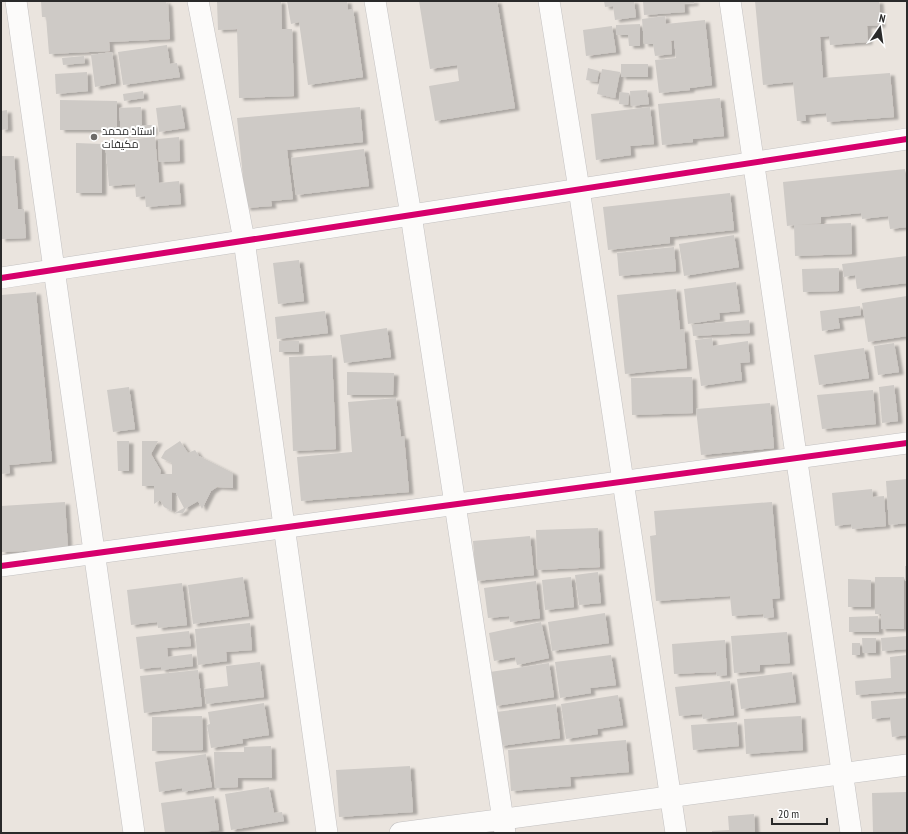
<svg xmlns="http://www.w3.org/2000/svg" width="908" height="834" font-family="'PT Sans Narrow',Cairo,sans-serif">
<defs>
<filter id="shadow"><feDropShadow dx="4.5" dy="2.5" stdDeviation="1" flood-color="#0004"/></filter>
</defs>
<rect width="100%" height="100%" fill="#eae4de"/>
<g fill="#cecac6" filter="url(#shadow)">
<polygon points="41,1 166,1 166,4 168,3 170,39 109,42 110,51 49,54 46,17 42,17"/>
<polygon points="217,1 281,1 282,29 292,29 294,96 239,98 237,29 218,30"/>
<polygon points="287,1 347,1 348,10 353,9 363,77 308,85 299,22 291,24"/>
<polygon points="419,1 497,1 515,108 435,121 429,86 459,81 457,65 430,69"/>
<polygon points="604,1 634,1 636,17 615,20 613,6 605,7"/>
<polygon points="643,1 694,1 694,3 684,4 685,12 644,15"/>
<polygon points="755,1 879,1 881,25 867,26 868,42 830,45 829,36 820,37 823,78 890,73 894,117 827,122 826,113 805,115 806,121 797,121 793,82 763,85"/>
<polygon points="665,16 666,24 705,20 712,85 690,88 690,90 659,93 655,60 676,58 674,40 671,41 672,54 655,56 653,44 644,44 642,19"/>
<polygon points="640,24 640,46 629,46 628,35 616,35 616,25"/>
<polygon points="612,26 616,52 586,56 583,30"/>
<polygon points="167,45 170,64 177,63 180,77 123,85 118,52"/>
<polygon points="112,52 116,83 95,87 91,55"/>
<polygon points="84,56 85,63 63,65 62,58"/>
<rect x="621" y="64" width="27" height="13"/>
<polygon points="588,68 599,71 597,82 586,80"/>
<polygon points="602,69 620,72 615,98 597,94"/>
<polygon points="87,72 88,91 56,94 55,74"/>
<polygon points="647,90 649,104 631,106 630,91"/>
<polygon points="143,91 144,98 124,101 123,94"/>
<polygon points="620,92 629,93 628,105 619,104"/>
<polygon points="720,98 724,136 693,139 693,142 662,145 658,104"/>
<polygon points="60,100 117,101 117,130 60,130"/>
<polygon points="181,105 185,128 159,132 156,108"/>
<polygon points="141,107 142,125 153,125 153,133 121,135 119,108"/>
<polygon points="360,107 363,142 287,150 293,199 271,201 272,206 246,208 237,118"/>
<polygon points="650,107 654,144 630,146 631,155 596,160 591,114"/>
<polygon points="7,110 8,129 1,130 1,111"/>
<polygon points="155,137 159,183 179,181 181,204 146,207 145,196 136,197 135,184 109,186 105,142"/>
<polygon points="179,137 180,161 159,162 158,139"/>
<polygon points="76,143 102,144 102,193 76,193"/>
<polygon points="364,149 369,186 296,195 291,158"/>
<polygon points="1,156 14,156 18,209 24,209 26,238 1,239"/>
<polygon points="905,169 907,227 890,229 888,216 862,219 861,213 821,217 821,223 797,225 851,223 852,254 795,256 794,225 787,226 783,182"/>
<polygon points="730,193 734,230 670,237 670,243 608,250 603,207"/>
<polygon points="734,235 739,267 684,276 679,244"/>
<polygon points="674,247 676,271 619,276 617,253"/>
<polygon points="907,256 907,283 857,289 855,275 844,277 842,264"/>
<polygon points="299,260 304,301 278,304 273,263"/>
<polygon points="839,268 839,291 803,292 802,269"/>
<polygon points="736,282 740,311 719,313 720,319 688,324 684,289"/>
<polygon points="676,289 680,330 684,329 687,368 625,374 617,295"/>
<polygon points="36,292 52,461 9,465 10,473 1,474 1,295"/>
<polygon points="907,296 907,336 868,342 862,303"/>
<polygon points="860,306 861,315 838,318 840,328 822,331 820,311"/>
<polygon points="325,311 328,333 277,339 275,317"/>
<polygon points="749,320 750,333 693,336 692,325"/>
<polygon points="387,328 391,357 344,363 340,335"/>
<polygon points="712,338 713,346 748,341 750,362 740,363 742,380 701,386 695,340"/>
<rect x="279" y="341" width="20" height="11"/>
<polygon points="894,343 899,372 878,375 874,346"/>
<polygon points="864,348 869,378 819,385 814,355"/>
<polygon points="332,355 336,449 293,451 289,357"/>
<polygon points="347,372 394,373 393,395 347,395"/>
<polygon points="692,377 693,413 632,415 631,378"/>
<polygon points="894,385 898,421 882,423 879,387"/>
<polygon points="129,387 135,429 113,432 107,390"/>
<polygon points="873,390 876,424 822,429 817,395"/>
<polygon points="396,398 401,437 404,436 409,492 301,501 297,457 352,452 348,402"/>
<polygon points="770,403 774,448 701,455 696,409"/>
<polygon points="117,441 129,441 129,471 118,471"/>
<polygon points="142,441 158,441 151,454 161,471 160,474 172,474 172,463 161,458 165,451 180,441 188,453 195,450 199,456 233,473 233,488 217,487 211,491 202,509 198,501 186,508 183,513 175,513 184,508 176,493 172,492 172,511 164,507 160,500 154,504 154,486 142,486"/>
<polygon points="907,479 907,523 889,525 886,481"/>
<polygon points="872,489 873,497 884,496 886,526 852,529 851,524 835,526 832,493"/>
<polygon points="65,502 68,549 1,552 1,506"/>
<polygon points="772,502 780,598 772,599 774,617 764,618 763,614 732,616 730,596 656,601 650,536 656,535 654,511"/>
<polygon points="598,528 600,567 537,570 536,530"/>
<polygon points="530,536 534,575 476,581 473,541"/>
<rect x="905" y="566" width="2" height="15"/>
<polygon points="598,572 601,603 579,605 575,575"/>
<polygon points="243,577 249,616 193,624 188,585"/>
<polygon points="571,577 574,607 545,610 542,580"/>
<polygon points="875,577 904,577 904,629 881,629 881,614 875,614"/>
<polygon points="848,579 871,580 871,607 848,607"/>
<polygon points="536,581 540,618 510,622 509,616 488,618 484,588"/>
<polygon points="182,583 187,625 158,628 157,622 131,625 127,590"/>
<polygon points="605,613 609,643 552,651 548,622"/>
<polygon points="878,616 879,632 849,632 849,617"/>
<polygon points="541,622 549,658 517,665 515,657 494,661 489,633"/>
<polygon points="250,623 252,650 226,652 227,661 198,665 195,629"/>
<polygon points="189,631 191,646 167,648 168,657 192,654 193,666 161,670 161,667 140,669 136,637"/>
<polygon points="787,632 790,663 760,665 760,671 734,673 731,636"/>
<polygon points="907,636 907,649 882,651 881,638"/>
<polygon points="862,638 876,638 876,653 863,653"/>
<polygon points="725,640 727,675 717,676 716,672 674,674 672,644"/>
<rect x="852" y="643" width="8" height="12"/>
<polygon points="611,655 616,685 590,688 591,693 560,698 555,662"/>
<polygon points="907,655 907,691 856,695 855,681 891,678 890,657"/>
<polygon points="260,662 264,697 206,704 204,689 228,686 226,666"/>
<polygon points="549,663 554,697 495,706 490,672"/>
<polygon points="198,670 202,706 144,713 140,676"/>
<polygon points="792,672 796,702 741,709 737,679"/>
<polygon points="730,681 734,715 703,719 702,714 679,716 675,687"/>
<polygon points="618,695 623,725 597,729 598,734 566,739 561,704"/>
<polygon points="907,698 907,735 892,737 890,717 872,719 871,701"/>
<polygon points="264,703 269,735 242,739 243,743 211,748 207,725 210,724 208,712"/>
<polygon points="556,704 560,738 500,746 496,712"/>
<polygon points="202,716 203,750 152,751 152,717"/>
<polygon points="801,716 803,750 746,754 744,719"/>
<polygon points="737,722 739,746 693,750 691,725"/>
<polygon points="626,740 629,772 570,777 571,786 511,791 508,750"/>
<polygon points="271,746 272,778 238,778 238,787 215,788 214,752 244,752 244,747"/>
<polygon points="206,754 212,787 182,792 182,788 159,792 155,762"/>
<polygon points="410,766 413,812 339,817 336,770"/>
<polygon points="269,787 274,813 282,812 284,821 231,830 225,794"/>
<polygon points="907,792 907,833 873,833 872,793"/>
<polygon points="214,796 219,830 194,833 165,833 161,803"/>
<polygon points="754,814 755,833 712,833 712,831 729,830 728,816"/>
</g>
<g fill="none" stroke-linecap="round" stroke-linejoin="round">
<defs>
<g id="minor">
<polyline points="16,1 134,833"/>
<polyline points="198,1 244,240 327,833"/>
<polyline points="375,1 411,215 505,833"/>
<polyline points="549,1 579,189 676,833"/>
<polyline points="730,1 851,833"/>
<polyline points="1,278 907,139"/>
<polyline points="1,566 907,443"/>
<polyline points="400,833 907,765"/>
</g>
</defs>
<use href="#minor" stroke="#c3c1c1" stroke-width="22"/>
<use href="#minor" stroke="#fcfbfa" stroke-width="21"/>
<defs>
<g id="cycleway">
<polyline points="1,278 907,139"/>
<polyline points="1,566 907,443"/>
</g>
</defs>
<use href="#cycleway" stroke="#fff" stroke-width="8"/>
<use href="#cycleway" stroke="#d6006c" stroke-width="6"/>
</g>
<circle fill="#6d6b69" stroke="#fff" stroke-width="1.5" cx="94" cy="137" r="4"/>
<g text-anchor="middle" stroke-width="4" stroke-linejoin="round" paint-order="stroke">
<g font-size="11" fill="#2a2a2a" stroke="#fff" text-anchor="start">
<text x="102" y="135">استاذ محمد<tspan x="102" dy="13">مكيفات</tspan></text>
</g>
</g>
<rect width="908" height="834" fill="none" stroke="#2a2a2a" stroke-width="4"/>
<g transform="translate(880 28) rotate(13)" stroke="#ffffff" stroke-width="3" paint-order="stroke">
<path d="M0-3L7 15L0 10L-7 15Z" fill="#2a2a2a"/>
<text y="-6" font-size="11" font-weight="bold" text-anchor="middle" fill="#2a2a2a">N</text>
</g>
<path d="M772 818v6h55v-6" fill="none" stroke="#2a2a2a" stroke-width="2"/>
<text x="778" y="818" font-size="12" fill="#2a2a2a" stroke="#ffffff" stroke-width="3" paint-order="stroke">20 m</text>
</svg>
